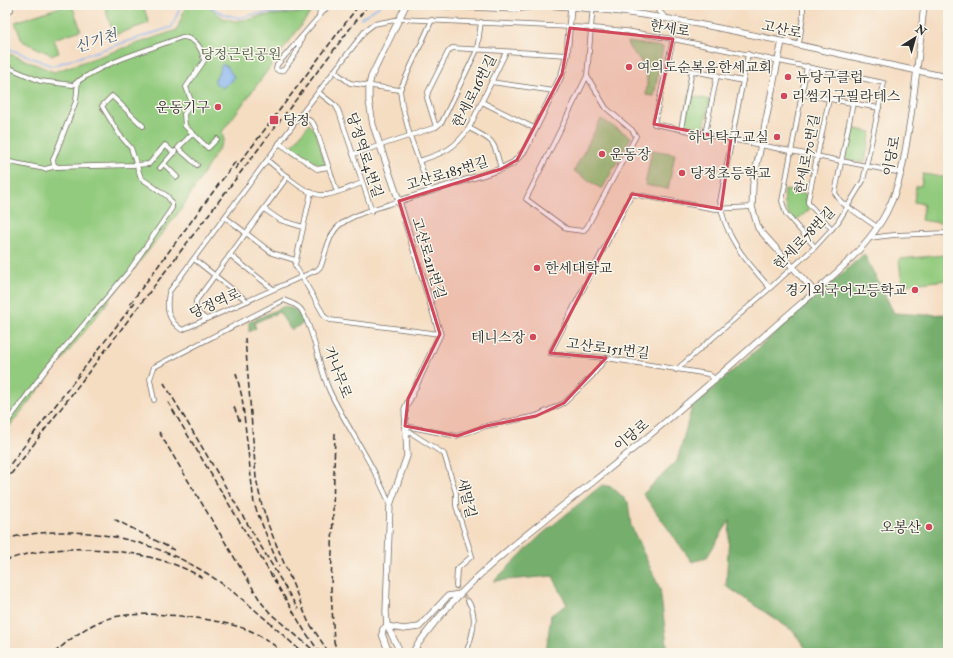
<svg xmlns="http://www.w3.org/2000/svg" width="953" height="658" font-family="'IM FELL Double Pica','Noto Serif KR',serif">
<rect width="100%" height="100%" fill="#fbf7ec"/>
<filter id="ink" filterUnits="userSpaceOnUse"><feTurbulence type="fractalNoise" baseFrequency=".025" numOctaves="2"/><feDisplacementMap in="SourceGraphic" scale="8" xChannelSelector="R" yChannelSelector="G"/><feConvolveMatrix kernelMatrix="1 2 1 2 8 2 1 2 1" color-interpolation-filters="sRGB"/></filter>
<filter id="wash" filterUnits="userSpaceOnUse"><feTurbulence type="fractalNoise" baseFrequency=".012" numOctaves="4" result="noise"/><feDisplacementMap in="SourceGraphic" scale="16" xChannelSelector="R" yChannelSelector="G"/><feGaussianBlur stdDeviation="0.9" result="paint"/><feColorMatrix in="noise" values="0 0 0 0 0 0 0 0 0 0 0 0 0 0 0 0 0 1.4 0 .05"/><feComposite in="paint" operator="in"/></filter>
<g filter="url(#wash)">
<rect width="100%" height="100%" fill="#f5ddc2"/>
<g fill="#93cb7e" stroke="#5f7b54">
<polygon points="66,5 72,5 81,30 54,39 59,53 52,55 22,41 15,22"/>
<polygon points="104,5 143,5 149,23 114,35"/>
<polygon points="186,5 207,5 223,18 235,21 252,19 260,16 311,12 222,132 224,140 182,208 5,432 5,52 54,72 177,30"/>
<path d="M627,42L663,47L654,96L646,95C648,82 648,71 640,60C634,52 630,52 627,42Z"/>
<polygon points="689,95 710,100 704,128 702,129 685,126 684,123"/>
<polygon points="601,119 631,137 602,189 574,171"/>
<polygon points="309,124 315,130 326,166 316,166 293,150 292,146"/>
<polygon points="851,128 871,132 865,161 862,163 847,160 845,158"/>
<polygon points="652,150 675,154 668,189 645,185"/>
<polygon points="923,174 948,178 948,224 921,220 924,204 914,202 916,186 921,186"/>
<path d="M785,190L806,194L807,202L811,208L795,222C786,212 783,204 785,190Z"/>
<polygon points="945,255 947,280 902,285 899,259"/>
</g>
<g fill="#76af6d" stroke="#506d4c">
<polygon points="864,254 894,313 925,315 948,314 948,653 809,653 793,631 726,586 730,520 707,557 692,562 643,494 677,461 692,407"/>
<polygon points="285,306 296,310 304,323 291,330 279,312 254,323 256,328 249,332 249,322"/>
<polygon points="602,485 612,487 628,502 631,526 660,589 668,653 546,653 551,615 567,605 553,576 494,581 541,535"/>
</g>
<polygon fill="#84b3ef" stroke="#586f8d" points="222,64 227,66 234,77 232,81 222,88 215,83 215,80"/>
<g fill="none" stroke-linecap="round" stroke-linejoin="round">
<g stroke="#84b3ef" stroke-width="1.5">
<polyline points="208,5 223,14 239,18 256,14 311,10"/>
<polyline points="361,18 381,5"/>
<polyline points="5,47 52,66 172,27 181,5"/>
</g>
</g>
</g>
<g filter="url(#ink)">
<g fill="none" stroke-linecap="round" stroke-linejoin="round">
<polyline stroke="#cdb9a4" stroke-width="4" stroke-dasharray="4 2" stroke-linecap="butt" points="456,586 468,601"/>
<defs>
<g id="street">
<polyline points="10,5 11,10"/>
<polyline points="318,5 320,9 319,16"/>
<polyline points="637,5 656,8 667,19"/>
<polyline points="302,38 296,53 284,70 279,71 276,69 277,65 329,5"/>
<polyline points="673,39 654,124 902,173"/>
<polyline points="799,44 803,16 803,5"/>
<path d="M748,54L720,201C724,237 747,262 770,288"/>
<path d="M5,66L40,81L73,85C105,61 145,51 182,37C196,38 202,48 204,61L186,87L192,103L184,114L185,126L208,148L217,139"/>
<polyline points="668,66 743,81"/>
<polyline points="807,66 782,201 786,214 815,247"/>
<polyline points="334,71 350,83 400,90"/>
<polyline points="587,76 606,108 632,130 636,136 587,227 583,231 567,229 526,199 587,76 593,5"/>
<polyline points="491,82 554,91"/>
<polyline points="318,92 336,106 339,112 372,211"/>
<polyline points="802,94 879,108"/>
<polyline points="829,99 808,200 808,203 832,229"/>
<polyline points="482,102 536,129"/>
<polyline points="853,103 835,193 841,202 877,227"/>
<polyline points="301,114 313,123 316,129 337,192"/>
<polyline points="436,127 427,98 428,92 448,52 452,48 567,55"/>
<path d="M469,128C496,142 493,140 501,169"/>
<polyline points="681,129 692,71"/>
<polyline points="193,133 178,148 197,165"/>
<polyline points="705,134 717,75"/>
<polyline points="279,143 317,169 329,167"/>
<polyline points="354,154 436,127 442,122 477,50 481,22"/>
<polyline points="5,161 45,169 53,167 136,165 149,164 165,145 174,153"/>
<path d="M268,161C283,172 305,197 326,195C338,193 351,187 362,183"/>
<path d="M419,161C443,153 454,150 469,128L506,52"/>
<polyline points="164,164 177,177"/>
<polyline points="58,167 54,165 53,160 76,101 78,81"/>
<polyline points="160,168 175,151"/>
<polyline points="430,191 410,136 402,105 400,90 432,20"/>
<polyline points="311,192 295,265 325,317 330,320 440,334"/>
<path d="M399,201C382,207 341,216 333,233C327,243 325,255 321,266L317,270L182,330C167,320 166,308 169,292L293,125L365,31L374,24L400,19L593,28L626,31L673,39L884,83L863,181L838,222L815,247L770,288L676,370"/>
<polyline points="264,209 280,220 303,227"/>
<polyline points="225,217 272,253 295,260"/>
<polyline points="869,238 894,235 948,233"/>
<polyline points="230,255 273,289"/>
<polyline points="194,259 247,301"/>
<path d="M206,319C199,314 195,310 196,301L288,176"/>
<polyline points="715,379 708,374 606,358 550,353 632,194 715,209 752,207"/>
<path d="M154,400L150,379L154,367L284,300C290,303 298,304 302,311C316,336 318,366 330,392C349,431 374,464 390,505"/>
<polyline points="5,425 47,368 129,271 172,208 172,203 167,196 141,178 131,148 119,134 102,106 112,96 143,126"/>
<polyline points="405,426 457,436 486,426 536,416 564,403 592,376 606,358"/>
<polyline points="405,429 444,454 456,493 456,506 472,556 457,569 456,586"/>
<path d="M466,653C472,637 479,616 468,601"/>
</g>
<g id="secondary">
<polyline points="430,5 515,9 540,5"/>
<path d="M538,5C678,10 811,51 948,77"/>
<polyline points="782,41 753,184 752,207 758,228 814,291"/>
<polyline points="399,201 501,169 513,163 525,150 562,74 567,55 571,6"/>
<polyline points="387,626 403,629 419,627 448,596 460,594"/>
<polyline points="387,626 383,629 382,634 389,653"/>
<polyline points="401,653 387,626 386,612 390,505 407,456 405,409 440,334 399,201 373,125 369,101 369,86 371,77 406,5"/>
<path d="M412,653C458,583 529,533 594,481C658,430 720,375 781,321C815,291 869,250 888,209C902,181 905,152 910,121C916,82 920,44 924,5"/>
</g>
</defs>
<use href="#street" stroke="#726960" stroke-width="5.5"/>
<use href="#secondary" stroke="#726960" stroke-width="7"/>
<use href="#street" stroke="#fff" stroke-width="4"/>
<use href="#secondary" stroke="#fff" stroke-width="5.5"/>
<g stroke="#2b2b2b" stroke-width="1.5" stroke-dasharray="6 3" stroke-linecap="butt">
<polyline points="235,169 359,5"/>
<polyline points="130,304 236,161"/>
<polyline points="245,338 256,478 261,502 269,527 308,621 329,653"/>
<polyline points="236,373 242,397 254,504 279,567"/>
<polyline points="164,383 298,609"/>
<polyline points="168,402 304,630 320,653"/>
<polyline points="234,407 240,422"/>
<polyline points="159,432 261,602 271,614 312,649"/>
<polyline points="335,433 331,590 334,642 338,653"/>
<polyline points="5,471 135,302"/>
<polyline points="5,482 368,5"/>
<polyline points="114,519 174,550"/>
<path d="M5,539C78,521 155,538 217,580C247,601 275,628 303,653"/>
<path d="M5,561C57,539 157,548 204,579"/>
<path d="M54,653C69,640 87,625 107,619C139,608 220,618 251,631C262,636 274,645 284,653"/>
</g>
</g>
</g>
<path fill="#d1495b" fill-opacity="0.2" stroke="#d1495b" stroke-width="3" stroke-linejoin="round" d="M570,28L673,39L654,124L731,139L721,209L632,194L550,353L606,358L564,403L536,416L486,426L457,436L405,426L408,399L440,334L399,201L501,169L517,160L562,74Z"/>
<g fill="#d1495b" stroke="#fbf7ec" stroke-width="1.5">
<circle cx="629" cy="67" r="4"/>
<circle cx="788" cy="77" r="4"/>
<circle cx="784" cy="96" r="4"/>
<circle cx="218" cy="107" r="4"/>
<rect x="269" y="115" width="10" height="10" rx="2"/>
<circle cx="777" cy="137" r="4"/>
<circle cx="602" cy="154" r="4"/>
<circle cx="682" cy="173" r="4"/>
<circle cx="537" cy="268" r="4"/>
<circle cx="915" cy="290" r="4"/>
<circle cx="533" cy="337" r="4"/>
<circle cx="929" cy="527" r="4"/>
</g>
<g text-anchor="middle" stroke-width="3" stroke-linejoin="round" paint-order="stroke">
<g font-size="14" fill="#2b2b2b" stroke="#fbf7ec">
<text transform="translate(670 28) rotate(10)" y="5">한세로</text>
<text transform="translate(782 29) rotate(12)" y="5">고산로</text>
<text transform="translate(474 91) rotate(-63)" y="5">한세로16번길</text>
<text transform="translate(807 154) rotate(-79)" y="5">한세로70번길</text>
<text transform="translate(365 155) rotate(72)" y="5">당정역로4번길</text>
<text transform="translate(891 156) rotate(-79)" y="5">이당로</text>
<text transform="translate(447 173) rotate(-17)" y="5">고산로185번길</text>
<text transform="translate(804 238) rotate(-46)" y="5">한세로78번길</text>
<text transform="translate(429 258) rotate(73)" y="5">고산로211번길</text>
<text transform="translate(215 303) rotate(-24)" y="5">당정역로</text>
<text transform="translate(608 348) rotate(7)" y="5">고산로151번길</text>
<text transform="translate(338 372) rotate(69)" y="5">가나무로</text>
<text transform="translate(631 435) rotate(-40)" y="5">이당로</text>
<text transform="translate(467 498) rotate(76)" y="5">새말길</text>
</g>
<g font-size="14" fill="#4a5b44" stroke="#fbf7ec">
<text x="241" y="59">당정근린공원</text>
</g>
<g font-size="14" fill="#2b2b2b" stroke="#fbf7ec" text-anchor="start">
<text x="637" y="72">여의도순복음한세교회</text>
<text x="796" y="82">뉴당구클럽</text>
<text x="792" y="101">리썸기구필라테스</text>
<text x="210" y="112" text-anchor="end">운동기구</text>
<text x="283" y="125">당정</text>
<text x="769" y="142" text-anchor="end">하나탁구교실</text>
<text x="610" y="159">운동장</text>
<text x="690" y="178">당정초등학교</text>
<text x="545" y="273">한세대학교</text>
<text x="907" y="295" text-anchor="end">경기외국어고등학교</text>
<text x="525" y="342" text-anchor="end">테니스장</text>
<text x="921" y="532" text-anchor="end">오봉산</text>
</g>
<g font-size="15" font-style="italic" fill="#465466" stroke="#fbf7ec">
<text transform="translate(96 41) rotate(-18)" y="5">신기천</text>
</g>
</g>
<rect width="953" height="658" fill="none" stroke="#fbf7ec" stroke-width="20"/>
<g transform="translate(915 38) rotate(37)" stroke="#fbf7ec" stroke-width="3" paint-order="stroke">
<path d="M0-3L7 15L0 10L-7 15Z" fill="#2b2b2b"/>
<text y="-6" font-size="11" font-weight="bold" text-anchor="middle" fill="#2b2b2b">N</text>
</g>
</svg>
